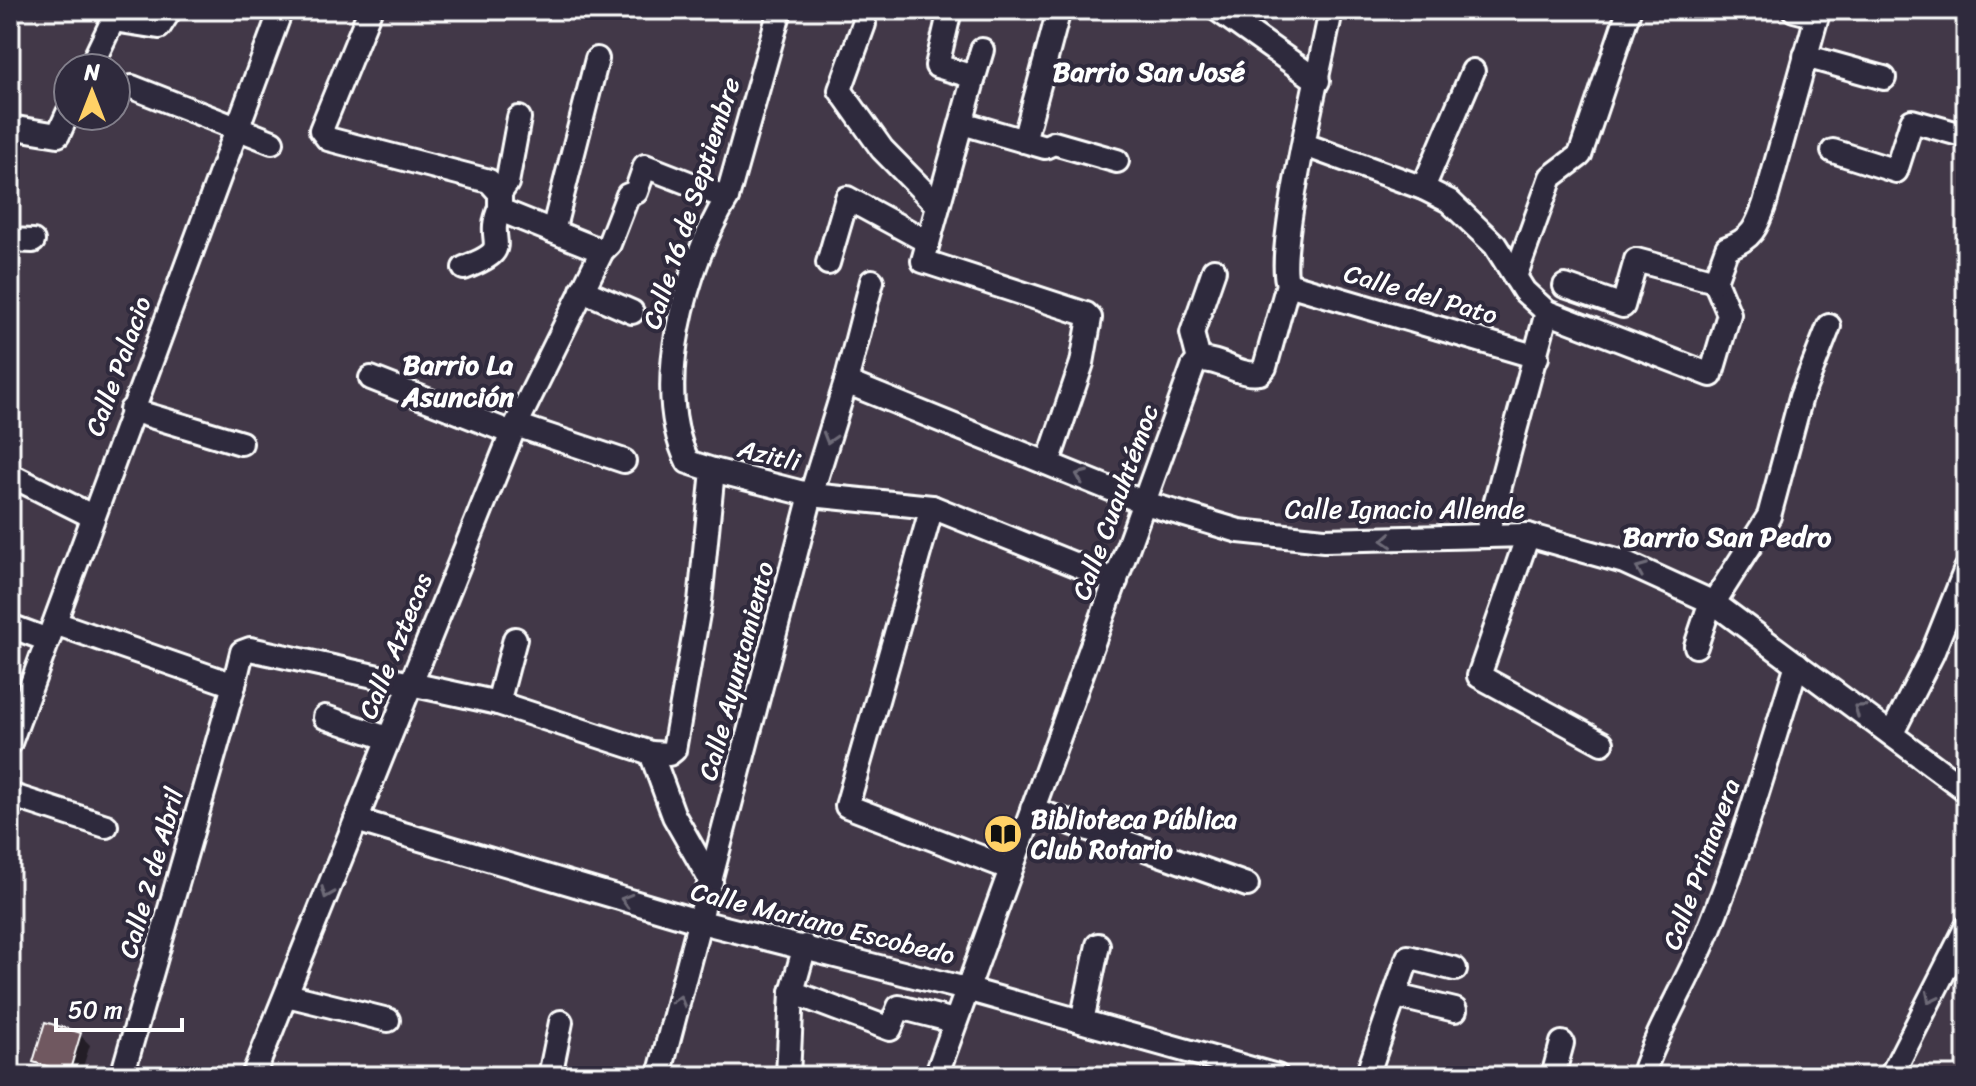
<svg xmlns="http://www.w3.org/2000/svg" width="1976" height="1086" font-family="Sriracha,sans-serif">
<rect width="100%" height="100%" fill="#423848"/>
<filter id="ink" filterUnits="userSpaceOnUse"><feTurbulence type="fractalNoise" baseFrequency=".0125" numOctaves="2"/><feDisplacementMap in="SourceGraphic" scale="16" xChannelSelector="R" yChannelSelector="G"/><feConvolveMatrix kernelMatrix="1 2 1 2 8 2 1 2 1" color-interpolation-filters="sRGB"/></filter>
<g filter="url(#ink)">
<polygon fill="#0007" points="80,1035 90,1045 80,1076 45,1071 35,1061"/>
<polygon fill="#705960" stroke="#fff" stroke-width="2" points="45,1022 81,1033 69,1073 33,1062"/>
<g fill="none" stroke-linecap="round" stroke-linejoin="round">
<defs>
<g id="minor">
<polyline points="370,10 321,130 328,139 489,181 500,193 500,208 505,212 602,251"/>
<polyline points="950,10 937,66 974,77 923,261 1086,314 1090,318 1082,363 1048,463"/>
<polyline points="1218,10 1318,81"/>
<polyline points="864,24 840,90 882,149 938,206"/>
<polyline points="1805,56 1884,78"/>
<polyline points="90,68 113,20 159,27 170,10"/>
<polyline points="974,77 982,50"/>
<polyline points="132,87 272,142"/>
<polyline points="962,123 1045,147 1054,143 1117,161"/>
<polyline points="10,137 16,128 58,135 68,113"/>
<polyline points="1024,141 1059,10"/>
<polyline points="1305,145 1423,188 1449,201 1495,245 1524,291 1547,312 1711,375 1729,314 1715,281"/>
<polyline points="1833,151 1896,171 1912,121 1966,136"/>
<polyline points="1423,188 1473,71"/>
<polyline points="500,193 507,183 519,118"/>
<polyline points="553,231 597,59"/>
<polyline points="10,240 33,241"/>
<polyline points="828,263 847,198 928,242"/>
<path d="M464,268C518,247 483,245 500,208"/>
<polyline points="1515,277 1551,177 1580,155 1629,10"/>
<path d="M1715,281L1727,248C1752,239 1757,227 1765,203L1817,16L1794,10"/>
<polyline points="1288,284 1537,357"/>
<polyline points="1565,286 1623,306 1636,260 1715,281"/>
<polyline points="582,290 632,312"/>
<polyline points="1199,360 1192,333 1214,270"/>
<polyline points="371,378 512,433"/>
<polyline points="846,382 1145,503 1239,531 1324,540 1528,535 1624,562 1714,603 1966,790"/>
<polyline points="131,410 241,443"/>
<polyline points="516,425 624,461"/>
<polyline points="713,470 811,495 932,507 1116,581"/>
<polyline points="10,475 92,516"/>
<polyline points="932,507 847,806 1009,868"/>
<polyline points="1487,534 1547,312"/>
<polyline points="1528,535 1479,676 1602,743"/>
<path d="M55,623L234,685L242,652L250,649L498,703L651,753L669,754L674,750L700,602L713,470L688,462C651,388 686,265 727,198L780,10"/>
<polyline points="10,626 48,640"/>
<polyline points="1696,646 1707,613 1769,516 1801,397 1829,326"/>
<polyline points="498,703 515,639"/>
<polyline points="325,717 387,738"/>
<polyline points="1892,733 1932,654 1966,569"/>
<polyline points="10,743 281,10"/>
<polyline points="651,753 674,816 711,881"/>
<polyline points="10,795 106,826"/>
<polyline points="1032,809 1247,885"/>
<polyline points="356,820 701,922 966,989 1277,1076"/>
<polyline points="792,992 890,1029 899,1007 954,1021"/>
<polyline points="287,995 388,1020"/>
<polyline points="1396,996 1455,1010"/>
<polyline points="1082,1021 1098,945"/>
<polyline points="122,1076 234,685"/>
<polyline points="253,1076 512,433 602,251 609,244 628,195 636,192 645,166 727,198"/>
<polyline points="550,1076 561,1022"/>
<polyline points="659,1076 811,495 846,382 872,281"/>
<polyline points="788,1076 792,992 805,946"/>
<path d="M936,1076L1193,367L1199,360C1221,358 1239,377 1260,373L1265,367L1288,284C1274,254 1323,56 1331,10"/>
<polyline points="1367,1076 1408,957 1455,969"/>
<polyline points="1553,1076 1562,1043"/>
<path d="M1642,1076C1659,1026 1688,981 1708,932C1743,845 1769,754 1797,664"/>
<polyline points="1891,1076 1966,928"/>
</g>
</defs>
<use href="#minor" stroke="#fff" stroke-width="28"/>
<use href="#minor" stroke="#2f2a3d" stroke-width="22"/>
</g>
<defs><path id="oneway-chevron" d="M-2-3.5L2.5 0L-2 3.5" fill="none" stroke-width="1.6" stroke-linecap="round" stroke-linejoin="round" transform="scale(2)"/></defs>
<g stroke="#6d6a77">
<use href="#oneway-chevron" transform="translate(829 438) rotate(107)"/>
<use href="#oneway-chevron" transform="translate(1081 476) rotate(-157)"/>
<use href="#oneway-chevron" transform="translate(1387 540) rotate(177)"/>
<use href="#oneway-chevron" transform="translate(1641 569) rotate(-158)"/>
<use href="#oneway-chevron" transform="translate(1859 709) rotate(-144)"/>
<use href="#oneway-chevron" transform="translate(327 893) rotate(112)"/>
<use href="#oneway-chevron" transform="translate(626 900) rotate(-164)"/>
<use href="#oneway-chevron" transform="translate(1931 998) rotate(117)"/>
<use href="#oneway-chevron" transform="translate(679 1001) rotate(-75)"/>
</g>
</g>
<defs>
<symbol id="library-disc" viewBox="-11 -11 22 22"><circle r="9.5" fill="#ffd166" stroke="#2f2a3d"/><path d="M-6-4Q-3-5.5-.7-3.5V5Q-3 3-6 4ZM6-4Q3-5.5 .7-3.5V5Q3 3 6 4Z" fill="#111"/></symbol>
</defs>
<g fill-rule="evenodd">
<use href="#library-disc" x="981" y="812" width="44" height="44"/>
</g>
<g text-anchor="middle" stroke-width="8" stroke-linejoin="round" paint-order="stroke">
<g font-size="26" fill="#fff" stroke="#2f2a3d">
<text transform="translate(691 203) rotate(-72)" y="9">Calle 16 de Septiembre</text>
<text transform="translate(1421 294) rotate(16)" y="9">Calle del Pato</text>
<text transform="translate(118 366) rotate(-70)" y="9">Calle Palacio</text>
<text transform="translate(769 455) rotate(14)" y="9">Azitli</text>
<text transform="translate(1115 502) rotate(-70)" y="9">Calle Cuauhtémoc</text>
<text x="1405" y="518">Calle Ignacio Allende</text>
<text transform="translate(395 646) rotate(-68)" y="9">Calle Aztecas</text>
<text transform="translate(736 671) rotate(-75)" y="9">Calle Ayuntamiento</text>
<text transform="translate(1701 864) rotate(-70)" y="9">Calle Primavera</text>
<text transform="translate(151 873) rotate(-74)" y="9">Calle 2 de Abril</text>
<text transform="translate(823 923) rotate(14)" y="9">Calle Mariano Escobedo</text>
</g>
<g font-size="26" font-weight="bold" fill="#fff" stroke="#2f2a3d" text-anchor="start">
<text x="1031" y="828">Biblioteca Pública<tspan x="1031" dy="30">Club Rotario</tspan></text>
</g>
<g font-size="28" font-weight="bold" fill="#fff" stroke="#2f2a3d">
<text x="1149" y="81">Barrio San José</text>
<text x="458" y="374">Barrio La<tspan x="458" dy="32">Asunción</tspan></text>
<text x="1727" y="546">Barrio San Pedro</text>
</g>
</g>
<rect width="1976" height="1086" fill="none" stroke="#2f2a3d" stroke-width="40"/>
<rect x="20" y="20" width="1936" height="1046" fill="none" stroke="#fff" stroke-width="3" filter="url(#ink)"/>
<g transform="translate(92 92)"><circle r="38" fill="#2f2a3d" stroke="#827f8b" stroke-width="2"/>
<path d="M0-6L14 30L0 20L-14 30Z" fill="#ffd166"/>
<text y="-12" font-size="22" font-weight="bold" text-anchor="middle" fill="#ffffff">N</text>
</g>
<path d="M56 1018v12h126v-12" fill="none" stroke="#ffffff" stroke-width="4"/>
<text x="68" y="1018" font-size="24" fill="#ffffff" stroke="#2f2a3d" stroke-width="6" paint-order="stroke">50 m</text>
</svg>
